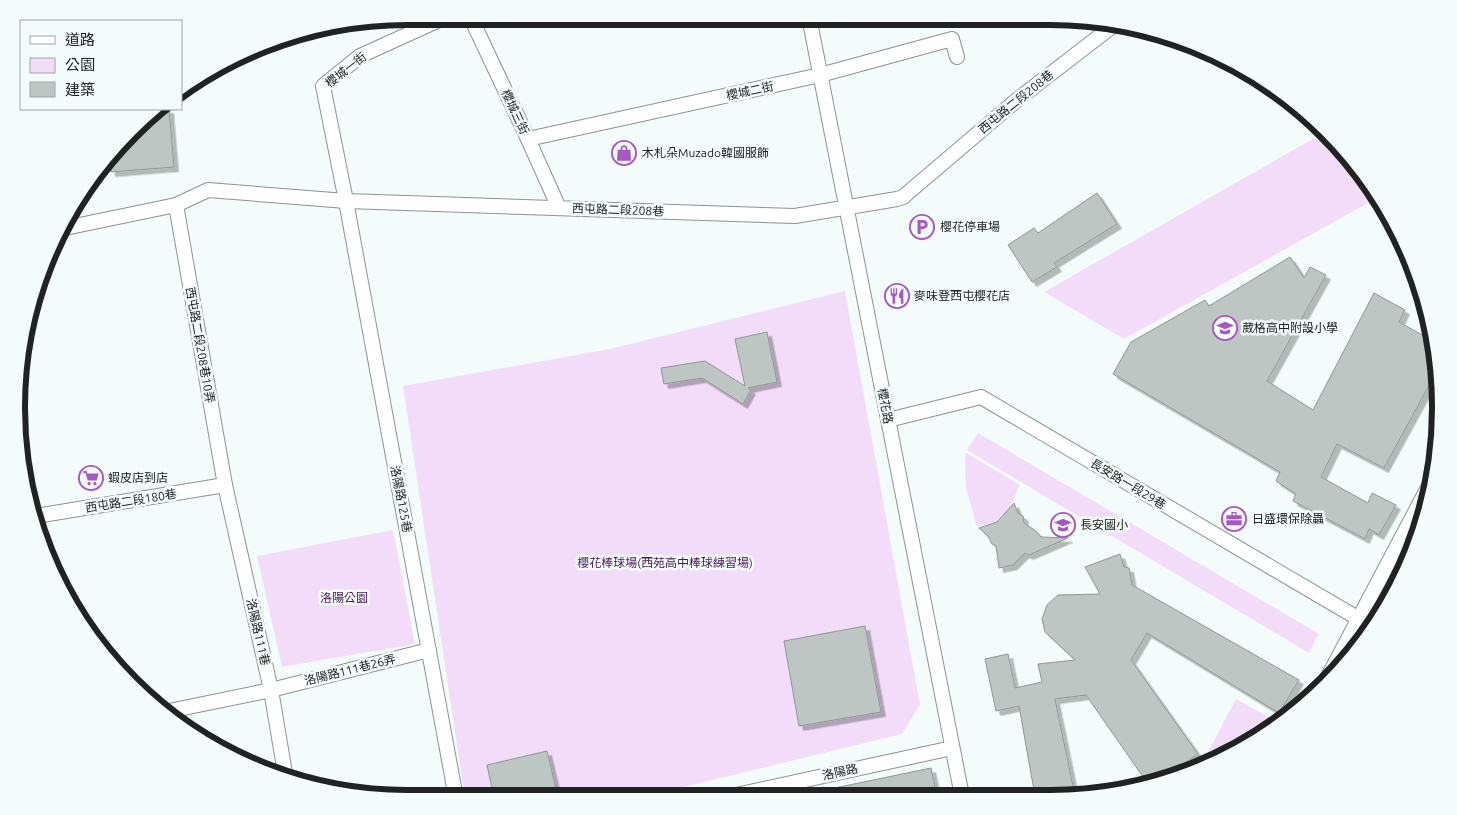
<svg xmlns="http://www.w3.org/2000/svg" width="1457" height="815" font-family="Ubuntu,'Noto Sans TC',sans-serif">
<defs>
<filter id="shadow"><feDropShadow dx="4.5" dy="4.5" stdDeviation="0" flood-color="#0004"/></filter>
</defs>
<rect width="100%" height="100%" fill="#f3fcfa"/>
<g fill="#f2dcfa">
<polygon points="1325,132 1358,167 1377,198 1124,339 1044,292"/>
<polygon points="845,291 920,705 902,734 642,797 465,798 403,386 610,349"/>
<polygon points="978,433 1319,634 1309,653 967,450"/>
<polygon points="965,452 1020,485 1010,507 997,522 977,527 966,488"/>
<polygon points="393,530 415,644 282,667 257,556"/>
<polygon points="1236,699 1274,720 1267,733 1201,765"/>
</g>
<g fill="#bec6c4" stroke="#8e9694" filter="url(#shadow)">
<polygon points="158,109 169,109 174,167 111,172 110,160"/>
<polygon points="1097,193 1117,224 1054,263 1057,267 1032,282 1008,245 1034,228 1038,233"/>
<polygon points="1290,257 1304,278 1310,267 1326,275 1267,381 1313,410 1374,293 1405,310 1399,322 1433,341 1438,369 1384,468 1337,444 1321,477 1368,503 1372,493 1396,505 1379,535 1369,529 1365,539 1293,501 1296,494 1276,481 1280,472 1113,374 1131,342 1205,300 1209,306"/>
<polygon points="767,332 777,382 748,388 751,390 743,404 702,378 664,384 661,368 705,361 745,386 735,339"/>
<polygon points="1014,503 1018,513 1023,516 1024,523 1036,531 1041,537 1068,538 1029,555 1025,553 1013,565 999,568 996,546 992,544 988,536 979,528 997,522"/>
<polygon points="1120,554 1124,567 1129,568 1132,585 1299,680 1279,713 1147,633 1131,660 1198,754 1183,764 1188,772 1170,779 1167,775 1157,782 1148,784 1086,695 1055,699 1075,796 1035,796 1019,706 996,711 985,659 1008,654 1015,688 1042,682 1038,664 1075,660 1045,632 1042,619 1047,605 1058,595 1100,594 1085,567"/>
<polygon points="865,626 881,712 799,726 784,641"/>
<polygon points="547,751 558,797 494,798 487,765"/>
<polygon points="931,768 937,796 825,796 825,790"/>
</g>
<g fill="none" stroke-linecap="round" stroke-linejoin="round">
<defs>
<g id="street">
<polyline points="448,16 360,56 323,86 346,201 456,798"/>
<polyline points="470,16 528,139 559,208"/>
<polyline points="809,17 962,796"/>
<polyline points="528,139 820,75 952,39 957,57"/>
<polyline points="176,205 225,485 271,690 286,779"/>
<polyline points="65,228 176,205 208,190 346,201 795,216 897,199 903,197 1018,99 1114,25"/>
<polyline points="888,420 981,397 1371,626"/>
<polyline points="36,516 225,485"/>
<polyline points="1322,688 1432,480"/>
<polyline points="169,711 271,690 429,650"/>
<polyline points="727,797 952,748"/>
</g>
</defs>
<use href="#street" stroke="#8b9391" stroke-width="16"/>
<use href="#street" stroke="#fff" stroke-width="14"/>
</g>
<defs>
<symbol id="shop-ring" viewBox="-11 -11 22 22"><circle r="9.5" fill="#f3fcfa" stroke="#a956c5" stroke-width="1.5"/><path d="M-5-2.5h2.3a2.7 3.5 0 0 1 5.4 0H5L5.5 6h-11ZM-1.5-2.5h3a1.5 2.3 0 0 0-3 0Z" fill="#a956c5"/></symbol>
<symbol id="parking-ring" viewBox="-11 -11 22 22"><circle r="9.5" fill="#f3fcfa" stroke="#a956c5" stroke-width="1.5"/><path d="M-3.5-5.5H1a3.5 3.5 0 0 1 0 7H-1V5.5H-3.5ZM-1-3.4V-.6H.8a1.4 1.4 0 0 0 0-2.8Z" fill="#a956c5"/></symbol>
<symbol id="restaurant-ring" viewBox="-11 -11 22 22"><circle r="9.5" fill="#f3fcfa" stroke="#a956c5" stroke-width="1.5"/><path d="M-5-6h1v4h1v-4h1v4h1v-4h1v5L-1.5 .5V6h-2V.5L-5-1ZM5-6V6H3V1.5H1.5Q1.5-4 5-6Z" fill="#a956c5"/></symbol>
<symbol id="school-ring" viewBox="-11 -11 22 22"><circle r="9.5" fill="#f3fcfa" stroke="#a956c5" stroke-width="1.5"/><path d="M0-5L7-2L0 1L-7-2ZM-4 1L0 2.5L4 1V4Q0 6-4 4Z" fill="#a956c5"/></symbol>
<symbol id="supermarket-ring" viewBox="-11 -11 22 22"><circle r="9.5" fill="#f3fcfa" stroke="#a956c5" stroke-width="1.5"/><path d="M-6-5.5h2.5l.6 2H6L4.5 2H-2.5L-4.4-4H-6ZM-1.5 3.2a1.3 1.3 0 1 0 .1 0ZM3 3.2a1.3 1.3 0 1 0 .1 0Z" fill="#a956c5"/></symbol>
<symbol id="office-ring" viewBox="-11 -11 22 22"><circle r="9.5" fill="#f3fcfa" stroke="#a956c5" stroke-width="1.5"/><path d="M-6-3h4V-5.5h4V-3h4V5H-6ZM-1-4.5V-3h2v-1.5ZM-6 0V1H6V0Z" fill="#a956c5"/></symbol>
</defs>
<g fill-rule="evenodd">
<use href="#shop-ring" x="610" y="139" width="28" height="28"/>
<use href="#parking-ring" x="908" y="213" width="28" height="28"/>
<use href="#restaurant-ring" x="883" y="282" width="28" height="28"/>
<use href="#school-ring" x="1211" y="314" width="28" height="28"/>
<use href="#supermarket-ring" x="77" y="464" width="28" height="28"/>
<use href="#office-ring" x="1220" y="505" width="28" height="28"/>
<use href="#school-ring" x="1049" y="511" width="28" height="28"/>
</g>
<g text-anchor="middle" stroke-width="5" stroke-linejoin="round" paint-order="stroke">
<g font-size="12" fill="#202322" stroke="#f3fcfa">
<text transform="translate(346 70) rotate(-38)" y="4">櫻城一街</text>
<text transform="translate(750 91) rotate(-12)" y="4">櫻城二街</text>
<text transform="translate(1016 102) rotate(-39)" y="4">西屯路二段208巷</text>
<text transform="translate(515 112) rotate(65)" y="4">櫻城三街</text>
<text transform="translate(618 210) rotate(2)" y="4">西屯路二段208巷</text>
<text transform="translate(200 345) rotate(80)" y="4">西屯路二段208巷10弄</text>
<text transform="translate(885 406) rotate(79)" y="4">櫻花路</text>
<text transform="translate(1128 484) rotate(31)" y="4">長安路一段29巷</text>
<text transform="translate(401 499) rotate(79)" y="4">洛陽路125巷</text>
<text transform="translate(131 501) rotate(-9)" y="4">西屯路二段180巷</text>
<text transform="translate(258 632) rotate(77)" y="4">洛陽路111巷</text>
<text transform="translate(350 670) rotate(-14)" y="4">洛陽路111巷26弄</text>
<text transform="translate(840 772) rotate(-12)" y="4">洛陽路</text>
</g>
<g font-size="12" fill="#202322" stroke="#f3fcfa" text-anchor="start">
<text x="642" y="157">木札朵Muzado韓國服飾</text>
<text x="940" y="231">櫻花停車場</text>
<text x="914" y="300">麥味登西屯櫻花店</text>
<text x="1242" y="332">葳格高中附設小學</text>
<text x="108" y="482">蝦皮店到店</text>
<text x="1252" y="523">日盛環保除蟲</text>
<text x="1080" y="529">長安國小</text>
</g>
<g font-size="12" fill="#4c175d" stroke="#f3fcfa">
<text x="665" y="567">櫻花棒球場(西苑高中棒球練習場)</text>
<text x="344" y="602">洛陽公園</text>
</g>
</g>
<path d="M0 0H1457V815H0ZM407 25H1050A382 382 0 0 1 1432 407V408A382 382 0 0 1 1050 790H407A382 382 0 0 1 25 408V407A382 382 0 0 1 407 25Z" fill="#f3fcfa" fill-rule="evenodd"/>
<path fill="none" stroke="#202322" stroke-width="6" d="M407 25H1050A382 382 0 0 1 1432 407V408A382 382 0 0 1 1050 790H407A382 382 0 0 1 25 408V407A382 382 0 0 1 407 25Z"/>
<rect x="20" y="20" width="162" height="90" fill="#f3fcfa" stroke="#9fa5a4"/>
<rect x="30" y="36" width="25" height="8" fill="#ffffff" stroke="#9fa5a4"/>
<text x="65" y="45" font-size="15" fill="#202322">道路</text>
<rect x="30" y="58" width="25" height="15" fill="#f2dcfa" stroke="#9fa5a4"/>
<text x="65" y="70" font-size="15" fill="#202322">公園</text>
<rect x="30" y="82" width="25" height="15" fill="#bec6c4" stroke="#9fa5a4"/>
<text x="65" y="95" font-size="15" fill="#202322">建築</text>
</svg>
